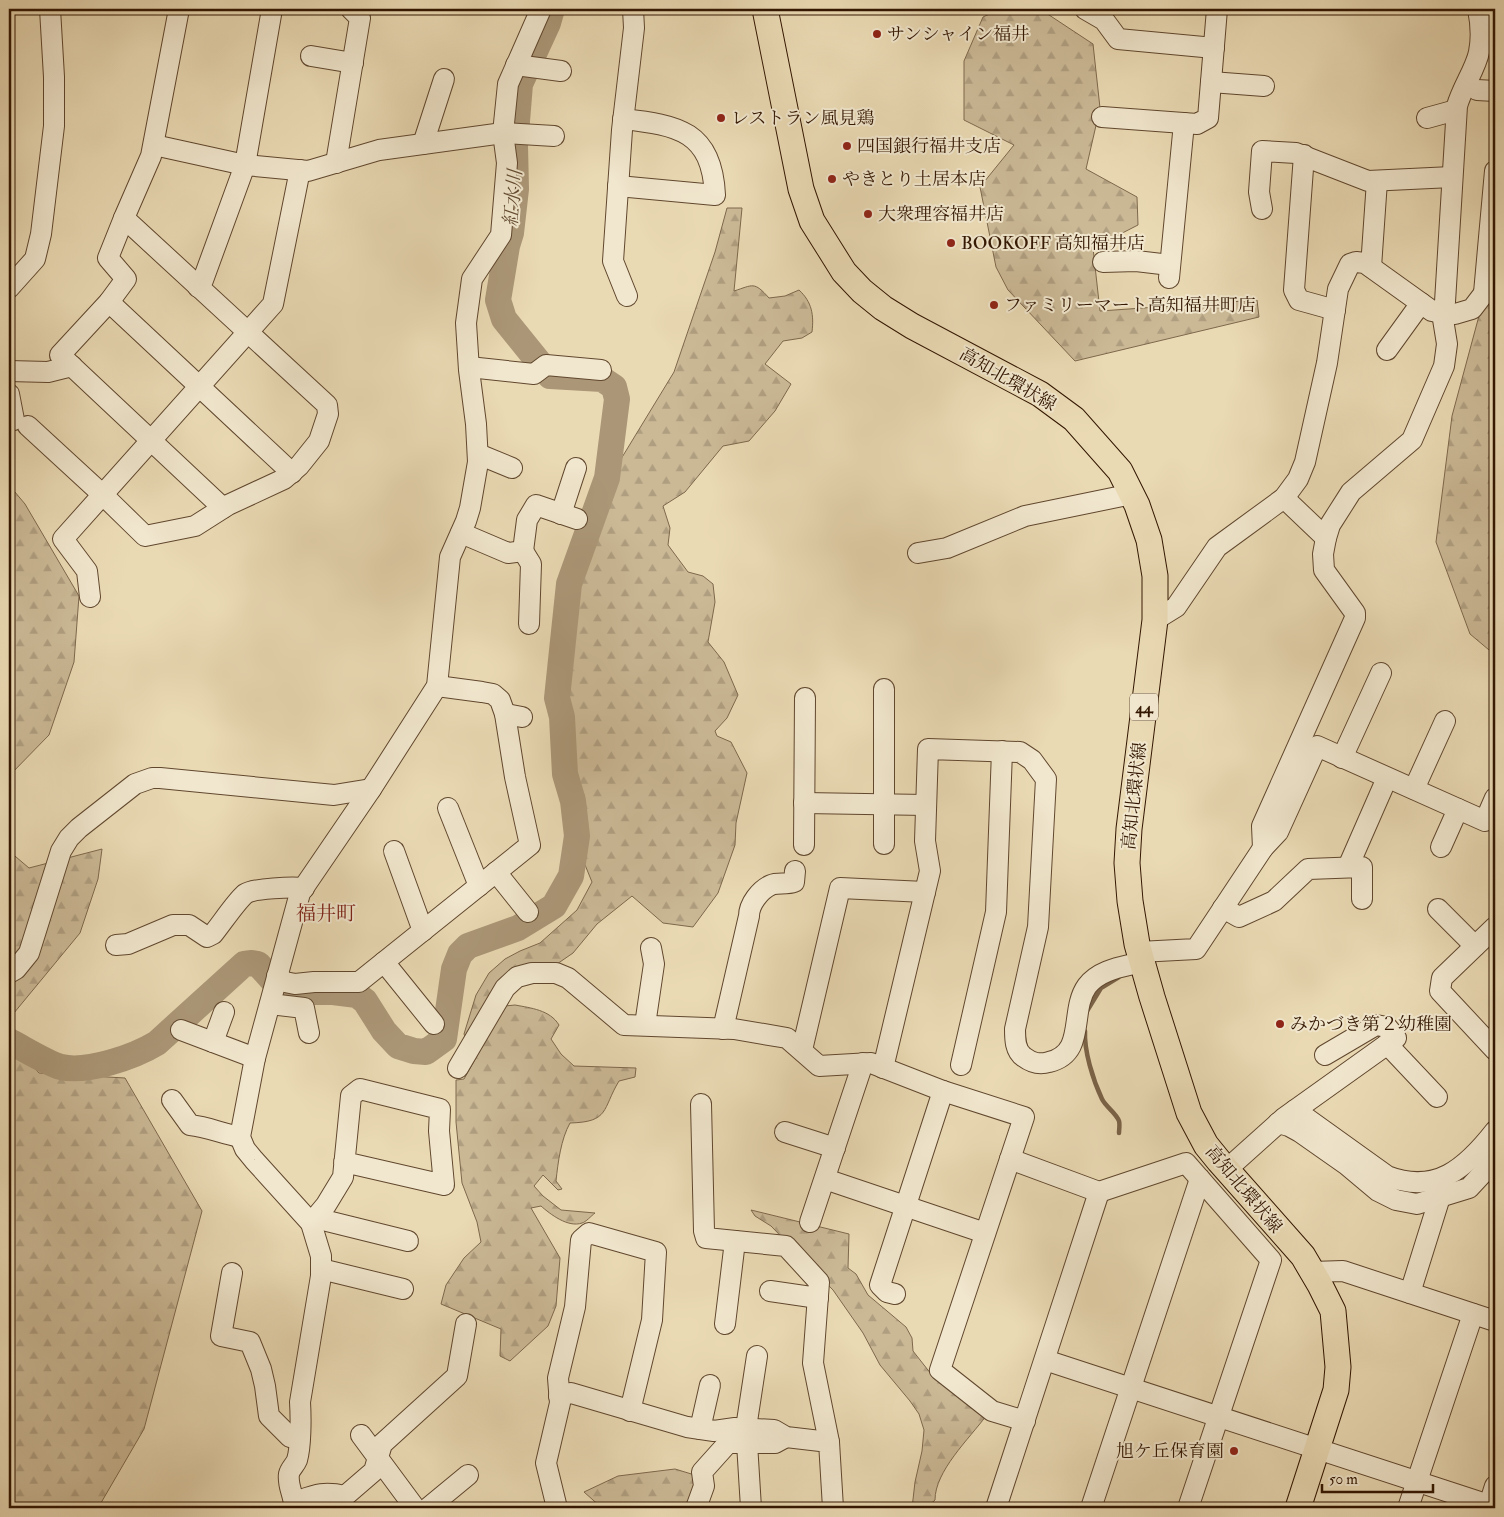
<svg xmlns="http://www.w3.org/2000/svg" width="1504" height="1517" font-family="'IM FELL Double Pica','Noto Serif JP',serif">
<defs>
<pattern id="forest-firs" width="22" height="20" patternUnits="userSpaceOnUse" patternTransform="scale(1.25)"><rect width="22" height="20" fill="#cbb996"/><path d="M5 1l3.5 6h-7zM16 11l3.5 6h-7z" fill="#af9e80"/></pattern>
</defs>
<rect width="100%" height="100%" fill="#eadab4"/>
<filter id="stains"><feTurbulence type="fractalNoise" baseFrequency=".004" numOctaves="4"/><feColorMatrix values="0 0 0 0 .2 0 0 0 0 .09 0 0 0 0 .02 0 0 0 .5 -.17"/></filter>
<radialGradient id="worn" r=".72"><stop offset=".6" stop-color="#630" stop-opacity="0"/><stop offset="1" stop-color="#630" stop-opacity=".3"/></radialGradient>
<g fill="url(#forest-firs)" stroke="#7e684c">
<polygon points="1000,9 1040,9 1093,44 1100,108 1086,169 1137,197 1138,225 1093,248 1100,311 1257,300 1259,317 1075,361 1008,290 996,267 980,187 1014,145 964,120 964,61 983,17"/>
<path d="M727,208H742L734,291C753,285 754,281 769,298L785,296L799,290C812,302 814,315 812,332L802,338L783,341L765,364L791,384L775,411L749,441L723,446L685,492L663,506L670,528L668,545L688,572L703,576L713,584L715,602L708,642L724,662L738,695L727,718L715,731L717,736L731,742L747,773L736,823L735,845L718,893L693,927L663,923L632,896L597,924L573,953L557,964L516,968L468,1044L464,1034L476,995L489,973L505,959L520,951L540,943L577,910L592,882L581,855L584,795L569,765L564,700L566,635L572,585L610,477L674,372L715,252Z"/>
<polygon points="1495,287 1495,655 1470,634 1436,542 1452,416 1483,301"/>
<polygon points="9,485 25,504 79,596 74,662 49,735 9,776"/>
<polygon points="102,849 98,879 80,933 9,1019 9,851 29,868"/>
<path d="M515,1005C531,1008 550,1010 559,1025L551,1039L561,1054L574,1066L636,1068L635,1077L619,1081C602,1109 610,1122 570,1123C561,1139 558,1162 556,1181L562,1189L558,1190L543,1175L534,1186L543,1196L561,1210L595,1213C591,1216 586,1222 582,1223C568,1228 550,1214 541,1206L531,1208L560,1258L556,1306L548,1326L510,1361L500,1356L501,1329L441,1304L446,1285L464,1258L481,1242L477,1222L462,1183L456,1122V1080L464,1079L505,1006Z"/>
<polygon points="9,1039 39,1073 125,1078 202,1211 144,1429 98,1508 9,1508"/>
<path d="M751,1210L849,1234L848,1268L856,1274L868,1295L906,1327L912,1338L913,1351L935,1379L986,1416C969,1439 935,1471 935,1500L926,1508H912L915,1482L922,1451L924,1430L919,1414L910,1401L880,1365L863,1333L833,1290L771,1226L755,1216Z"/>
<polygon points="675,1469 698,1476 696,1491 686,1508 602,1508 584,1492 618,1476"/>
</g>
<g fill="none" stroke-linecap="round" stroke-linejoin="round">
<g stroke="#7b6348" stroke-width="4.5">
<polyline points="1087,1011 1101,988 1119,977"/>
<path d="M1085,1031C1084,1051 1093,1080 1102,1099C1106,1107 1116,1113 1119,1121C1120,1124 1119,1130 1119,1133"/>
</g>
<path stroke="#ab9777" stroke-width="26" d="M9,1041C23,1048 47,1063 61,1067C87,1073 134,1057 157,1043L244,964L252,963L258,964L284,993L292,996L313,992H333L357,995L365,1001L384,1031L398,1046L414,1051L426,1052L444,1039L454,969L460,954L468,946L518,928L554,906L571,876L577,836L573,801L565,774L562,717L557,698L569,584L607,478L617,399L614,387L602,379L550,376L504,319L498,300L507,246L511,233L516,189L515,146L520,84L548,23L552,9"/>
<defs>
<g id="minor">
<polyline points="1085,9 1104,20 1118,39 1214,48"/>
<polyline points="311,56 353,63"/>
<polyline points="516,65 561,71"/>
<polyline points="1211,82 1264,86"/>
<polyline points="1477,90 1495,91"/>
<polyline points="1102,117 1197,124 1208,118 1217,9"/>
<polyline points="1427,118 1456,110"/>
<polyline points="423,144 444,79"/>
<polyline points="154,145 245,165 308,171 379,150 503,133 554,136"/>
<polyline points="1304,155 1294,290 1299,300 1335,310"/>
<polyline points="336,163 360,18 351,9"/>
<path d="M618,186L715,195C712,131 678,125 623,119"/>
<polyline points="1262,209 1259,192 1262,151 1296,153 1368,181 1452,177"/>
<polyline points="124,218 108,258 126,279 109,302 60,355 223,508"/>
<polyline points="1103,262 1136,261 1170,265"/>
<polyline points="1371,267 1377,181"/>
<polyline points="1169,278 1184,123"/>
<polyline points="198,287 203,280 245,165 272,9"/>
<polyline points="9,288 35,259 41,234 54,126 54,77 50,9"/>
<polyline points="1484,293 1495,171"/>
<polyline points="627,296 613,261 622,130 634,28 633,9"/>
<polyline points="109,302 292,473"/>
<polyline points="1387,350 1421,303"/>
<polyline points="469,367 534,374 546,365 601,370"/>
<polyline points="9,371 48,372 72,366"/>
<polyline points="9,394 14,420"/>
<polyline points="28,426 103,495 145,536 195,526 228,505 284,479 299,466 319,441 328,414 327,405 124,218 151,156 179,9"/>
<polyline points="478,454 512,468"/>
<polyline points="1284,498 1326,538"/>
<polyline points="561,514 576,468"/>
<polyline points="461,533 508,553 523,551 527,520 536,505 577,519"/>
<polyline points="523,551 531,564 529,624"/>
<polyline points="918,553 947,548 1025,516 1132,494"/>
<polyline points="90,597 87,571 63,539 273,304 300,170"/>
<polyline points="1155,620 1176,607 1217,547 1284,498 1298,479 1305,462 1327,363 1338,289 1350,264 1356,262 1365,263 1432,311 1442,313 1455,314 1472,309 1495,279"/>
<polyline points="505,714 522,717"/>
<polyline points="1342,758 1381,673"/>
<polyline points="1414,789 1445,721"/>
<polyline points="804,803 926,805"/>
<polyline points="448,808 479,886"/>
<polyline points="884,844 884,689"/>
<polyline points="804,845 805,698"/>
<polyline points="1441,847 1458,809"/>
<path d="M1263,848L1262,826L1355,618V613L1324,570L1323,554L1326,538L1330,525L1351,492L1412,440L1444,366L1447,344L1442,313L1445,302L1457,106C1462,88 1476,68 1479,52C1482,37 1481,24 1478,9"/>
<polyline points="394,851 423,931"/>
<polyline points="1348,867 1387,778"/>
<polyline points="496,872 528,912"/>
<polyline points="1223,908 1239,917 1274,901 1308,869 1362,867 1362,899"/>
<polyline points="1438,909 1475,946"/>
<polyline points="1495,927 1442,978 1440,991 1495,1050"/>
<path d="M116,945L128,944L173,925H189L207,937L213,934C222,923 235,903 245,894C254,888 292,887 304,888"/>
<polyline points="1139,952 1196,949 1263,848 1278,832 1317,746 1485,821 1495,798"/>
<polyline points="384,962 434,1024"/>
<polyline points="9,973 16,969 29,953 61,851 69,838 79,828 135,784 152,778 160,778 334,795 371,789"/>
<polyline points="277,976 285,982 295,984 314,982 359,982 530,845 515,777 505,714 500,700 493,694 482,692 437,686"/>
<polyline points="270,1004 304,1008 309,1033"/>
<polyline points="645,1025 654,964 651,948"/>
<path d="M723,1029L749,916C749,904 760,890 771,885C778,882 786,885 794,882L795,871"/>
<polyline points="181,1030 255,1058"/>
<polyline points="213,1042 224,1012"/>
<polyline points="1387,1044 1437,1097"/>
<polyline points="802,1050 840,888 925,892"/>
<polyline points="961,1065 996,912 1002,751"/>
<polyline points="458,1068 505,988 517,977 532,973 556,973 568,978 624,1025 734,1029 787,1038 819,1066 871,1063 943,1091 1024,1117 940,1370 992,1411 1025,1421"/>
<path d="M883,1068L930,871L925,841L928,749L1020,752L1032,760L1046,779L1038,927L1015,1029C1015,1039 1015,1051 1024,1057C1032,1063 1039,1065 1049,1062C1087,1053 1069,1011 1087,986C1100,969 1123,967 1142,962"/>
<path d="M172,1100L190,1125C208,1127 223,1134 240,1137"/>
<polyline points="701,1104 704,1231 706,1238 786,1246 819,1282 813,1363 829,1442"/>
<path d="M1295,1110L1387,1176C1436,1195 1466,1168 1495,1131"/>
<polyline points="1278,1123 1289,1126 1300,1132 1347,1165 1378,1191 1396,1200 1417,1204 1469,1188 1495,1160"/>
<polyline points="785,1132 835,1148"/>
<polyline points="1010,1159 1099,1192 1186,1163 1271,1260 1188,1508"/>
<polyline points="1226,1170 1284,1118 1396,1038 1387,1027 1376,1025 1325,1055"/>
<polyline points="825,1179 985,1233"/>
<polyline points="315,1218 408,1241"/>
<polyline points="810,1222 863,1063"/>
<polyline points="311,1223 326,1205 343,1177 351,1096 360,1089 440,1109 439,1131 444,1185 344,1162"/>
<polyline points="321,1269 403,1289"/>
<polyline points="1312,1272 1343,1271 1495,1321"/>
<polyline points="232,1273 221,1336 250,1342 261,1369 265,1386 269,1416 290,1437 299,1439"/>
<polyline points="770,1291 818,1298"/>
<polyline points="1410,1293 1440,1197"/>
<polyline points="895,1294 887,1292 880,1285 943,1091"/>
<polyline points="725,1324 735,1241"/>
<polyline points="1045,1360 1495,1507"/>
<polyline points="559,1396 571,1393 687,1427 714,1431 735,1428 774,1430 786,1437 829,1442 833,1508"/>
<polyline points="746,1428 757,1356"/>
<polyline points="700,1429 710,1385"/>
<polyline points="361,1435 415,1508"/>
<path d="M295,1502C315,1495 323,1491 345,1496L374,1471L382,1444L457,1376L466,1324"/>
<path d="M294,1508C295,1497 287,1486 289,1474C290,1469 295,1465 297,1460C301,1447 301,1417 300,1402L321,1276V1256L311,1223L254,1160L245,1149L240,1137L255,1058L300,893L371,789L437,686L450,557L466,521L470,508L478,462L476,424L469,370L466,323L472,279L501,235L507,163L503,133L508,84L541,9"/>
<polyline points="428,1508 468,1475"/>
<polyline points="557,1508 546,1463 560,1403 558,1378 575,1307 581,1240 589,1233 656,1252 652,1320 630,1411"/>
<polyline points="696,1508 704,1486 702,1472 728,1443 747,1443"/>
<polyline points="751,1508 747,1443 775,1443 786,1437"/>
<polyline points="996,1508 1099,1192"/>
<polyline points="1091,1508 1200,1179"/>
<polyline points="1408,1508 1473,1314"/>
<polyline points="1488,1508 1495,1486"/>
</g>
<polyline id="major" points="765,9 801,189 812,221 844,272 862,291 883,308 912,326 1040,394 1074,419 1120,471 1137,505 1149,540 1155,576 1155,620 1129,829 1127,863 1130,901 1137,944 1152,997 1189,1113 1206,1145 1219,1161 1303,1256 1320,1285 1333,1311 1338,1367 1336,1390 1298,1508"/>
</defs>
<use href="#minor" stroke="#60472e" stroke-width="22"/>
<use href="#major" stroke="#321601" stroke-width="27"/>
<use href="#minor" stroke="#f1e7ce" stroke-width="20"/>
<use href="#major" stroke="#eadab4" stroke-width="25"/>
</g>
<g fill="#8f2418" stroke="#f1e7ce" stroke-width="2">
<circle cx="877" cy="34" r="5"/>
<circle cx="721" cy="118" r="5"/>
<circle cx="847" cy="146" r="5"/>
<circle cx="832" cy="179" r="5"/>
<circle cx="868" cy="214" r="5"/>
<circle cx="951" cy="243" r="5"/>
<circle cx="994" cy="305" r="5"/>
<circle cx="1280" cy="1024" r="5"/>
<circle cx="1234" cy="1451" r="5"/>
</g>
<g text-anchor="middle" stroke-width="4" stroke-linejoin="round" paint-order="stroke">
<rect fill="#f1e7ce" stroke="#6b553e" stroke-width="1" x="1130" y="693.5" width="28" height="27" rx="4"/>
<g font-size="16" font-weight="bold" fill="#321601">
<text x="1144" y="713">44</text>
</g>
<g font-size="18" fill="#321601" stroke="#f1e7ce" text-anchor="start">
<text x="887" y="40">サンシャイン福井</text>
<text x="731" y="124">レストラン風見鶏</text>
<text x="857" y="152">四国銀行福井支店</text>
<text x="842" y="185">やきとり土居本店</text>
<text x="878" y="220">大衆理容福井店</text>
<text x="961" y="249">BOOKOFF 高知福井店</text>
<text x="1004" y="311">ファミリーマート高知福井町店</text>
<text x="1290" y="1030">みかづき第２幼稚園</text>
<text x="1224" y="1457" text-anchor="end">旭ケ丘保育園</text>
</g>
<g font-size="18" fill="#321601" stroke="#f1e7ce">
<text transform="translate(1008 379) rotate(30)" y="6">高知北環状線</text>
<text transform="translate(1134 796) rotate(-84)" y="6">高知北環状線</text>
<text transform="translate(1244 1189) rotate(50)" y="6">高知北環状線</text>
</g>
<g font-size="19" font-style="italic" fill="#624a30" stroke="#f1e7ce">
<text transform="translate(512 198) rotate(-85)" y="7">紅水川</text>
</g>
<g font-size="20" fill="#7a1f14" stroke="#f1e7ce">
<text x="326" y="920">福井町</text>
</g>
</g>
<rect width="1504" height="1517" fill="none" stroke="#eadab4" stroke-width="30"/>
<rect x="10" y="10" width="1484" height="1497" fill="none" stroke="#321601" stroke-width="2.5"/>
<rect x="15" y="15" width="1474" height="1487" fill="none" stroke="#321601"/>
<path d="M1322 1484v8h111v-8" fill="none" stroke="#321601" stroke-width="2.5"/>
<text x="1329" y="1484" font-size="15" fill="#321601" stroke="#f1e7ce" stroke-width="4" paint-order="stroke">50 m</text>
<rect width="100%" height="100%" filter="url(#stains)"/>
<rect width="100%" height="100%" fill="url(#worn)"/>
</svg>
